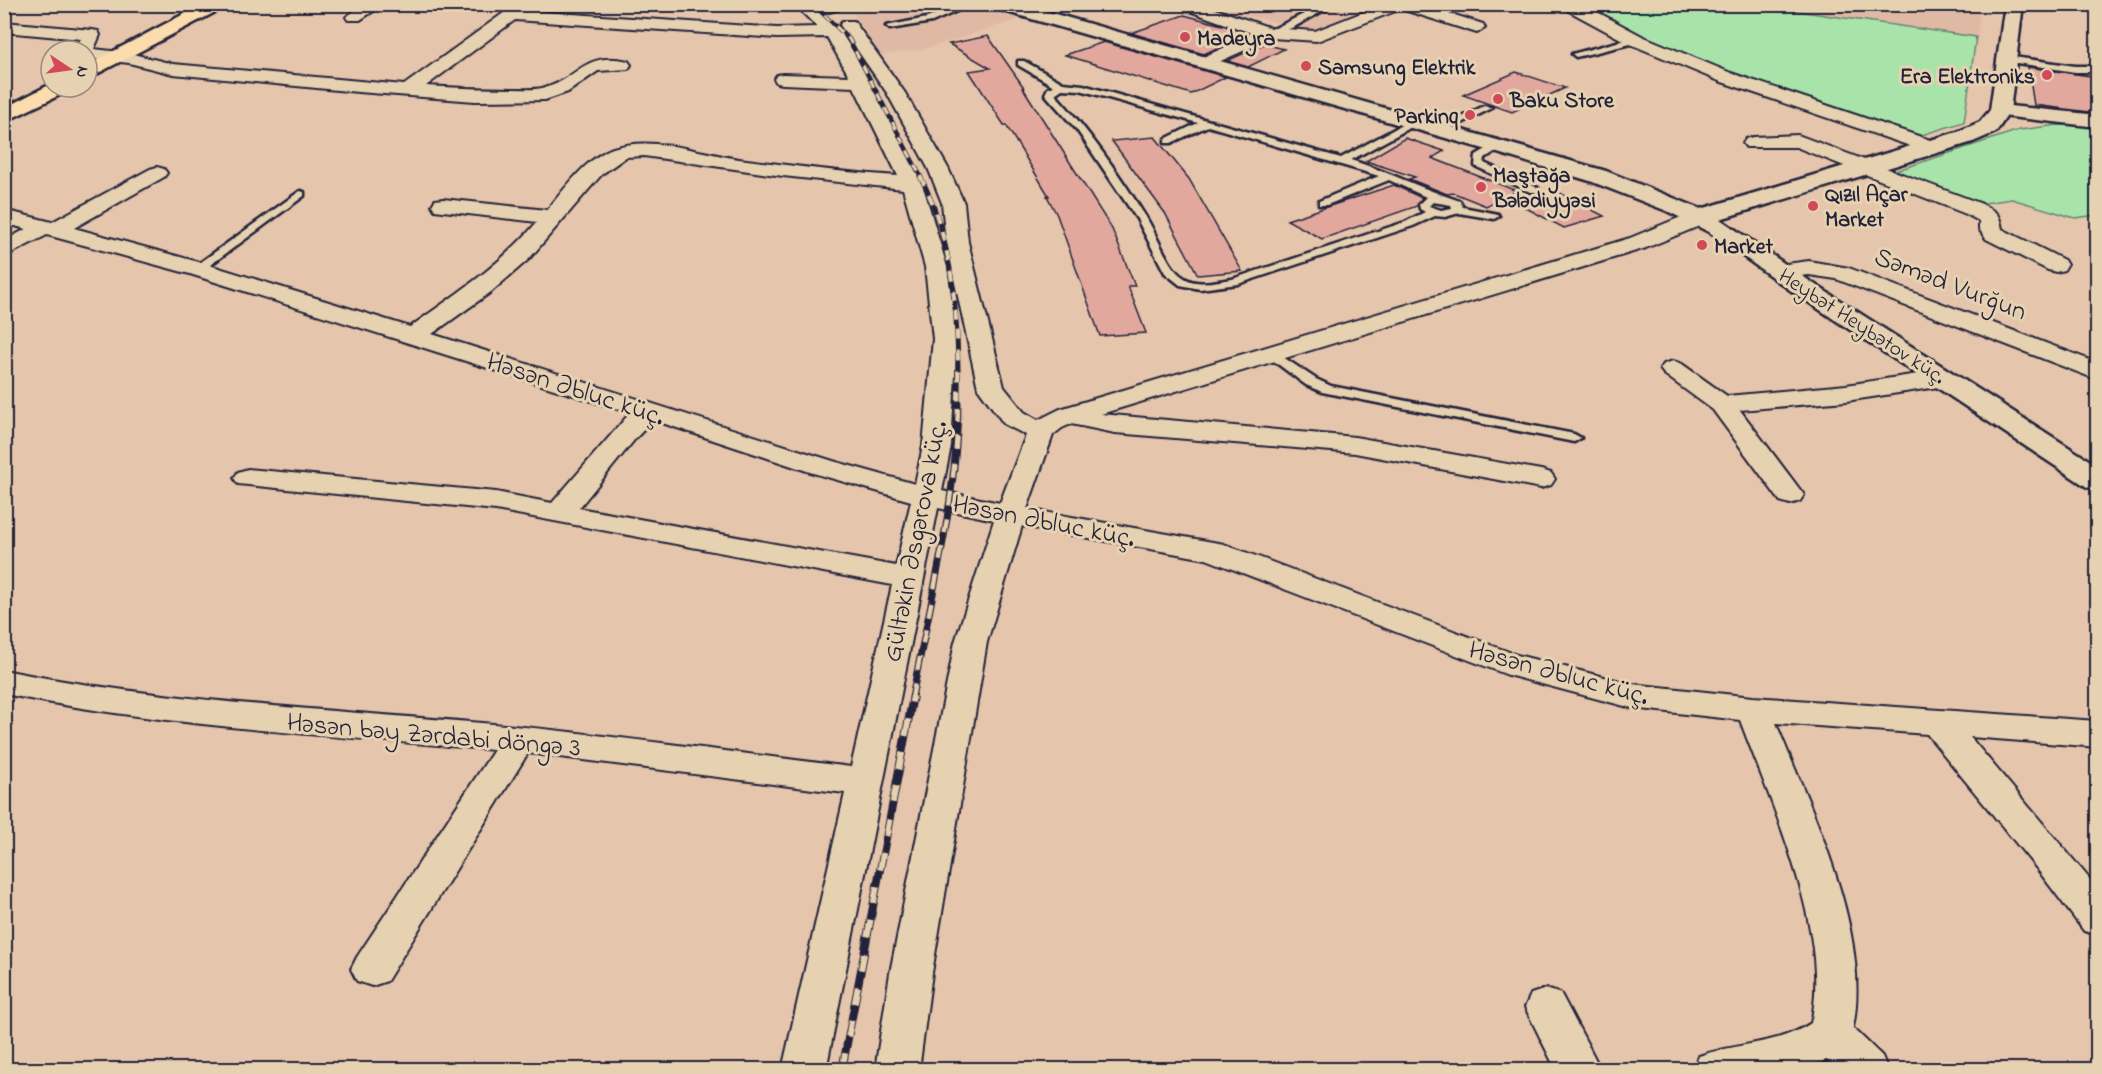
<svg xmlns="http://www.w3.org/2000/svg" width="2102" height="1074" font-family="'Indie Flower',sans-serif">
<rect width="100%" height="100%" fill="#e5c5ab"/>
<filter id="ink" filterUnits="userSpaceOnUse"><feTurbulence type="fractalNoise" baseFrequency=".0167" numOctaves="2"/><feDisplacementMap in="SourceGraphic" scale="12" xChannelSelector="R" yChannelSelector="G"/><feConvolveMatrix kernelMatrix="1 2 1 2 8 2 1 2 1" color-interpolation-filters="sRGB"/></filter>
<g filter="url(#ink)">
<g fill="#e0b9a5">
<polygon points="895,4 975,5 1022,18 928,48 881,55 851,10"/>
<polygon points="1200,5 1382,5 1313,31"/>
<polygon points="1754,5 1981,5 1977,36"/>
</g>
<g fill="#a8e4aa" stroke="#658372" stroke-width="1.5">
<polygon points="1580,5 1755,5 1976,37 1964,122 1912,138 1717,70 1637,36 1586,6"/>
<polygon points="2058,125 2097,126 2097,215 2075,218 2012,199 1984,203 1889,173 2019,130"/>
</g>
<g fill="#e2a89e" stroke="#22223b" stroke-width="1.5">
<polygon points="1184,15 1226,26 1244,33 1234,37 1239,38 1204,54 1131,33"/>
<polygon points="988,36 1025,89 1023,88 1112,229 1135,286 1128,286 1146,333 1100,336 1057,215 1047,196 1049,196 1006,125 1004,125 969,71 990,68 949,44"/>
<polygon points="1104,42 1226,77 1191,94 1065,55"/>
<polygon points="1264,44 1284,49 1248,67 1227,61"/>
<polygon points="2028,67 2097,77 2097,113 2034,105"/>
<polygon points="1516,72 1565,88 1512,112 1463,95"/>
<polygon points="1155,137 1189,179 1242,271 1198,275 1165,213 1112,141"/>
<polygon points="1405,138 1444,151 1432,158 1517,191 1486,206 1454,193 1447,194 1409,179 1415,177 1366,161"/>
<polygon points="1394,185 1422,198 1417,206 1322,239 1287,220"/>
<polygon points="1558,192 1604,216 1564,228 1518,204"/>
</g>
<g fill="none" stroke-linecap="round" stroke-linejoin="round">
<defs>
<g id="service">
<polygon points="961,4 973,4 932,22 890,29 886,26 927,18"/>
<polygon points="1324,4 1335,4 1294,27 1269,36 1265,33"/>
<polygon points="1636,37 1639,38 1639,42 1576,57 1572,54"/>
<polygon points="2007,56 2075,66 2098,66 2098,72 2075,72 2004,61 2004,57"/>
<path d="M1018,61H1024L1063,83L1083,85L1341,158L1411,120H1417V124L1351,160C1388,172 1423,189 1460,201L1463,207L1498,214L1499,216L1494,219L1459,213L1445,217L1435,216L1413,226L1238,284L1200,289L1180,285L1165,273L1137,219L1077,130L1045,94L1048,88L1054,86L1018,65ZM1062,89L1080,90L1198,123L1165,139V143H1171L1208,126L1379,176L1319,201V205H1327L1389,180L1426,197L1419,204L1420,209L1425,212L1405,222L1232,279C1217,281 1197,287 1183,277C1168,268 1157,235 1147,219C1120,175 1090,132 1055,94ZM1433,202L1451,205L1452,208L1441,210L1429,206Z"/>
<polygon points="1484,106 1492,108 1444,132 1436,130"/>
<polygon points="1495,144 1504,146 1485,158 1484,163 1538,188 1538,192 1530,192 1475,166 1476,155"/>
<polygon points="300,191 304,192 304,196 202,271 194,271 194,267"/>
<polygon points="1271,349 1316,379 1331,386 1574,434 1581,438 1574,442 1322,392 1306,385 1267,356 1265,353"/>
</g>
<g id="minor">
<polygon points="364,4 384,4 360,20 348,20 346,17"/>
<path d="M516,4H535L528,11L777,28L817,27L794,4H812L838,28L859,61L922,183L947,267L957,339L951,446L942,491L1000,503L1026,435L1004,424L978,388L946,242L942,203L928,168L887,93L840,25L842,21H854L905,93L948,168L964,203L968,242L1004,387L1024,412L1038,420L1060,409L1630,238L1693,212L1701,210L1709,212L1712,217L1709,222L1646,248L1101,414L1355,437L1541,470L1551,473L1555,479L1551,485L1541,488L1355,453L1115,433L1071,424L1062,428L1053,435L1027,509L1224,544L1517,655L1632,684L1753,697L2098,721V747L1970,737L2098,889V935L2084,931L2038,870L1927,734L1776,723C1811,810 1872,932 1853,1028L1882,1056L1888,1070H1836L1827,1060L1800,1070H1693L1699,1056C1736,1043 1778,1045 1811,1023C1832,933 1771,804 1740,720L1632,708L1508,675L1206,559L1022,526L987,642L932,973L919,1070H875L890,973L955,642L994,520L938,508L826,1070H782L845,793L528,753L387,981L372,986L357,981L351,969L357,957L494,750C330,735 166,727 4,694V670C162,702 322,709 482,723C605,734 728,752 851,767L892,585L496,510L238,484L234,478L238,472L248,469L496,492L552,503L630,413L190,274L47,235L4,257V241L26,229L4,223V210L52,222L150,169L157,167L164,169L167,173L164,177L74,228L206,264L410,327C455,295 501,265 537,222L443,211L435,210L432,205L435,200L443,199L547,210C565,189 586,158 613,148C653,135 700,153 739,159C792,166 845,173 898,176L854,87L783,84L777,83L774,79L777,75L783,74L849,76L827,37L777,38L515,20L426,86C455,88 485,89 514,89C523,89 534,90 542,88C576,83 581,50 628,61L631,65L628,69L598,71L568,92L545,100L475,101L358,92L173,74L129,63L87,58V51H77L76,46L81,39L4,32V22L92,30L98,31L100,35L94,49L129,53L173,64L404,85ZM644,156L783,176L903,189L925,267L933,339L923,446L915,484L833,461L432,334L491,292L529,259L602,174L626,157ZM653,420L813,473L911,501L896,566L579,508L635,439Z"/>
<polygon points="823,4 850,4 848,7 829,12 823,10 821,7"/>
<polygon points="1176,4 1201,4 1271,28 1315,31 1384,4 1420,4 1483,24 1485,28 1477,33 1401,9 1317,41 1272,38 1205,68 1199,67 1196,63 1199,59 1254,34 1178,7"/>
<polygon points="1556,4 1588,7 1642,36 1731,73 1939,143 1942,147 1939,151 1925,151 1719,81 1630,44"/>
<path d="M1798,135L1982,204C1997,213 1999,212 2002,229L2064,260L2067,265L2064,270L2056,272L2048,270L1986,239L1979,229V221L1966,214L1796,147H1746L1743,143L1746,139L1753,137Z"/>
<polygon points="1809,261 1849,268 2098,363 2098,380 1836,279 1809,275 1779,278 1771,276 1767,271 1771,266"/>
<polygon points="1673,361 1682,364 1727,396 1846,385 1944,370 1953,373 1957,378 1953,383 1944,386 1846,401 1740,410 1804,495 1800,501 1790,504 1780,501 1713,410 1664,374 1660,369 1664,364"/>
<polygon points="1546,989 1561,994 1601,1070 1556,1070 1525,1007 1531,994"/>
</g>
<polygon id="tertiary" points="2000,105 2098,115 2098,127 1993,115 1990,111 1993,107"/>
<polygon id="secondary" points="990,4 1020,4 1606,171 1701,209 1957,132 1980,122 1990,110 2005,4 2023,4 2010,111 1996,132 1973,142 1720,219 1811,282 2098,466 2098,489 2087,487 1793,292 1709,232 1667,211 1590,181 1491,151 993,8"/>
<g id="primary">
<polygon points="203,4 226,4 223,8 87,79 87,65"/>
<polygon points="51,84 51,87 71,87 68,91 4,122 4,108"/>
</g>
</defs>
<use href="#service" stroke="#22223b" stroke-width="5"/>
<use href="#minor" stroke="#22223b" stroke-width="4"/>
<use href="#tertiary" stroke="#22223b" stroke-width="5"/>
<use href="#secondary" stroke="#22223b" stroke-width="5"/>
<use href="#primary" stroke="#22223b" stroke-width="5"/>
<use href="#service" fill="#e6d1b0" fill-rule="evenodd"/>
<use href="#minor" fill="#e6d1b0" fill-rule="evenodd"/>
<use href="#tertiary" fill="#e6d1b0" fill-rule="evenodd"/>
<use href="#secondary" fill="#e6d1b0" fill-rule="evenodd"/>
<use href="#primary" fill="#fcdcac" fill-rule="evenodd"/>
<defs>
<polyline id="rail-far3" points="813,4 849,39 921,177"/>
<path id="rail-far2" d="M920,176C956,245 959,329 958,405"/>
<path id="rail-far1" d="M912,698C930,602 957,501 958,403"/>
<polyline id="rail" points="842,1070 913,696"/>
</defs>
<use href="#rail-far3" stroke="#22223b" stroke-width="4.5"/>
<use href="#rail-far2" stroke="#22223b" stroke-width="5"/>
<use href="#rail-far1" stroke="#22223b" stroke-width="7"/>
<use href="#rail" stroke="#22223b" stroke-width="8"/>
<use href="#rail-far3" stroke="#e6d1b0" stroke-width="3" stroke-dasharray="8" stroke-linecap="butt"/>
<use href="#rail-far2" stroke="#e6d1b0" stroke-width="4" stroke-dasharray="10" stroke-linecap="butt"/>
<use href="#rail-far1" stroke="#e6d1b0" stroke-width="4.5" stroke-dasharray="14" stroke-linecap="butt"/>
<use href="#rail" stroke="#e6d1b0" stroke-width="6" stroke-dasharray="17" stroke-linecap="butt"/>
</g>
</g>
<g fill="#d1495b" stroke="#e6d1b0" stroke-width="2">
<circle cx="1185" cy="37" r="6"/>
<circle cx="1306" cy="66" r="6"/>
<circle cx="2047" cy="75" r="6"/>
<circle cx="1498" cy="99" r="6"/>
<circle cx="1470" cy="115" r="6"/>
<circle cx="1481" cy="187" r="6"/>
<circle cx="1813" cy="206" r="6"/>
<circle cx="1702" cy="245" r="6"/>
</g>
<g text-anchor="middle" stroke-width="6" stroke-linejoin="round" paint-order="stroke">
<g font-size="22" font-weight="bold" fill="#22223b" stroke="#e6d1b0" text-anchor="start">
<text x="1197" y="45">Madeyra</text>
<text x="1318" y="74">Samsung Elektrik</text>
<text x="2035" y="83" text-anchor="end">Era Elektroniks</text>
<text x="1510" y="107">Baku Store</text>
<text x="1458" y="123" text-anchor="end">Parkinq</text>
<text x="1493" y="182">Maştağa<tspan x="1493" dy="25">Bələdiyyəsi</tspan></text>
<text x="1825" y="201">Qızıl Açar<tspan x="1825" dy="25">Market</tspan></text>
<text x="1714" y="253">Market</text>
</g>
<g font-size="22" fill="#22223b" stroke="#e6d1b0">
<text transform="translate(1863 325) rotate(33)" y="8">Heybət Heybətov küç.</text>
</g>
<g font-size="27" fill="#22223b" stroke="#e6d1b0">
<text transform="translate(1951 283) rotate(21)" y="9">Səməd Vurğun</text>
<text transform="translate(576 388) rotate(18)" y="9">Həsən Əbluc küç.</text>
<text transform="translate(1044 520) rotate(11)" y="9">Həsən Əbluc küç.</text>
<text transform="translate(914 541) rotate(-79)" y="9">Gültəkin Əsgərova küç.</text>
<text transform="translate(1559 672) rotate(15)" y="9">Həsən Əbluc küç.</text>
<text transform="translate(434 734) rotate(5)" y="9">Həsən bəy Zərdabi döngə 3</text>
</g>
</g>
<rect width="2102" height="1074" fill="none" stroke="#e6d1b0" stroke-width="24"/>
<rect x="12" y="12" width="2078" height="1050" fill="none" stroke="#22223b" stroke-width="2" filter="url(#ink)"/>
<g transform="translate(69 69) rotate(103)"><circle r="28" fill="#e6d1b0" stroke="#988b81" stroke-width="1.5"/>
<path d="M0-4.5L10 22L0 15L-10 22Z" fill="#d1495b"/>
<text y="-9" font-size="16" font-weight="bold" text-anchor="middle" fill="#22223b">N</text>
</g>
</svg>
